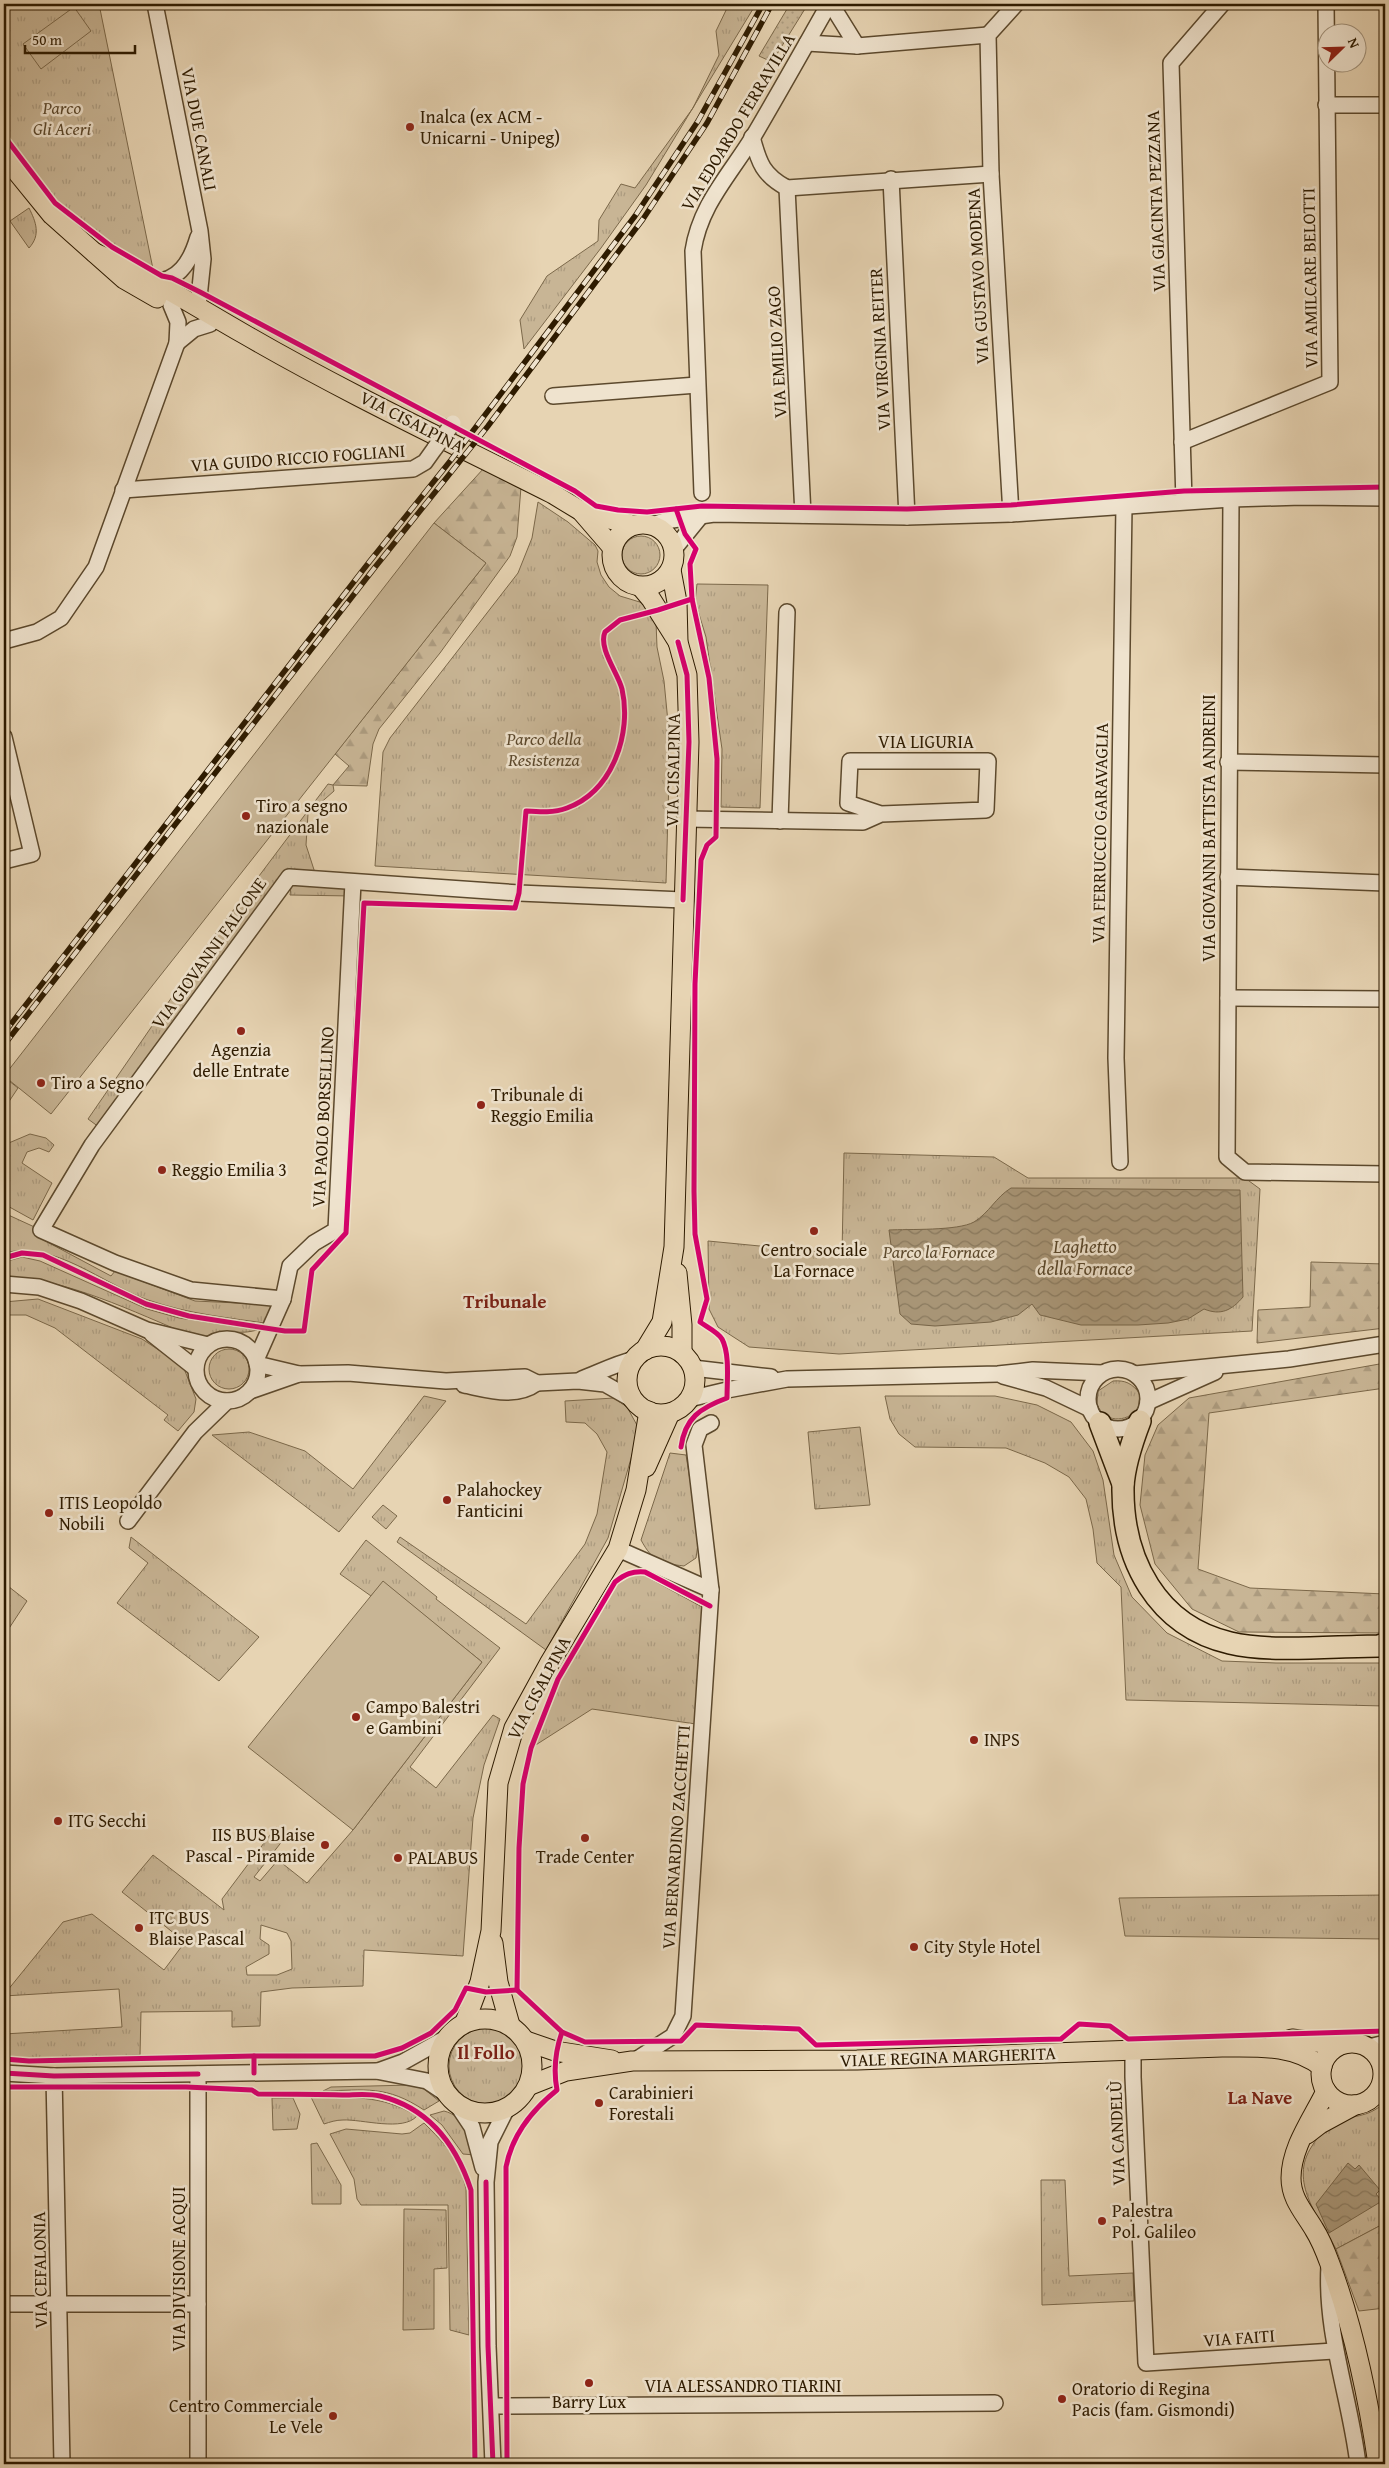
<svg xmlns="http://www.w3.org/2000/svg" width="1389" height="2468" font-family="'Gentium Book Plus',serif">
<defs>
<pattern id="grass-tufts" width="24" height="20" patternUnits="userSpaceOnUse" patternTransform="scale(1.25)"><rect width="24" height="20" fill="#c8b595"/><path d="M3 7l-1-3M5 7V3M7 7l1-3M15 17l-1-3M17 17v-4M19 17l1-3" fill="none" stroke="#ac9b7f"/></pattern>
<pattern id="forest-firs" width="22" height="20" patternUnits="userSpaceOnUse" patternTransform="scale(1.25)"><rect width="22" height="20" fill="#c8b595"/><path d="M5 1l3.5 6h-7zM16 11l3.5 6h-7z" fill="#ac9b7f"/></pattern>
<pattern id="garden-dots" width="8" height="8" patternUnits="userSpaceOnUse" patternTransform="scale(1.25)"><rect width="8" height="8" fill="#c8b595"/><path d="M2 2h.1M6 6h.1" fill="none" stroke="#ac9b7f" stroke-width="1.8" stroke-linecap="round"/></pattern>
<pattern id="water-waves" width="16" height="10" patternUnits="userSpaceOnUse" patternTransform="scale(1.25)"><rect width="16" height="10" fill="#a89576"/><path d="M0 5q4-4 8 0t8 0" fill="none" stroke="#89795e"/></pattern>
</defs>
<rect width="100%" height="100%" fill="#e7d4b3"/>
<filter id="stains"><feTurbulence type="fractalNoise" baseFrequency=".004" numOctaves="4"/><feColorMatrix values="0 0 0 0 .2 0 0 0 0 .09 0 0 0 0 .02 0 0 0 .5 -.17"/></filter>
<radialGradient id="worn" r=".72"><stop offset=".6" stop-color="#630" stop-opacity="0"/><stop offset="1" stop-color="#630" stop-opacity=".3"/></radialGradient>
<g fill="url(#grass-tufts)" stroke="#7b684a" fill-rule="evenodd">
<polygon points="4,4 99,4 153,269 112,247 55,203 4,136"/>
<polygon points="729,4 756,4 646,185 601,248 524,349 520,320 547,276 598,241 599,220 621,184 635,188 693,108 719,55 716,31"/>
<path d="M29,208C36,222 41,235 29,248L10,221Z"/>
<polygon points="538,502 568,522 595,545 598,551 597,562 601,575 609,587 620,596 643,603 656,622 657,647 664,681 670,743 666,883 375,866 383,752 390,738 518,573 532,538"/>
<circle cx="641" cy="555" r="19"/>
<polygon points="697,584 768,585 760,808 721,807 722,749 706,637 695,601"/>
<polygon points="328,784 333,785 334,791 308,814 306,845 317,879 373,883 352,896 290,895 292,878 103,1130 88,1119 214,936"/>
<polygon points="4,1077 18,1088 4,1109"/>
<polygon points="30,1134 46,1138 54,1145 49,1152 39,1148 27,1152 22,1163 52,1183 33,1220 4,1204 4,1145"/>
<polygon points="844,1153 994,1157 1028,1178 1245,1178 1260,1189 1252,1331 839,1354 749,1347 718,1327 709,1309 708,1241 842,1254"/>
<path d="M4,1213L41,1230L38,1237L111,1276L115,1271L195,1301L280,1305L272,1324C230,1318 188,1314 148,1300C102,1284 55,1240 4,1253Z"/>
<path d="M22,1257L40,1261L147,1309L179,1318L257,1330C243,1334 237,1331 225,1333C212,1335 205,1338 192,1336C136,1313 64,1277 4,1277V1262Z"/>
<polygon points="38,1299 142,1339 183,1366 196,1399 194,1412 178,1431 164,1420 168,1415 55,1328 26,1315 4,1315 4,1302"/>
<circle cx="229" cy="1369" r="20"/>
<path d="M1113,1381C1125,1380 1132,1383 1140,1394L1138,1409C1126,1423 1104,1423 1097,1404L1098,1391Z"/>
<polygon points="424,1396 446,1401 339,1532 212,1435 249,1432 305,1451 353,1489"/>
<polygon points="885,1396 995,1396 1037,1405 1071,1422 1093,1451 1103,1480 1114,1555 1132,1597 1167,1633 1222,1661 1276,1663 1385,1663 1385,1706 1126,1700 1121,1587 1097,1563 1093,1529 1086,1499 1069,1477 1045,1463 1006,1448 915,1447 899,1434 890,1419"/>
<polygon points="614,1398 627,1407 638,1427 632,1455 608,1538 546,1650 397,1542 400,1537 526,1624 585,1544 597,1514 607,1452 597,1434 585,1423 566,1422 565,1401"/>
<polygon points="860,1427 870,1505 815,1509 808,1432"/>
<path d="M670,1453L686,1455L699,1537L696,1558L684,1566C660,1563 653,1562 641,1540Z"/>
<polygon points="383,1505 397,1516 386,1529 372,1517"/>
<polygon points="131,1537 259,1637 219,1681 117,1603 148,1563 129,1548"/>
<path d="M366,1540L437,1597L436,1599L500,1648L410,1767L436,1788L493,1715L500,1719L484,1765L473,1818L463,1956L364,1950L363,1986L292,1988L261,1992L260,2026L232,2027V2011L141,2012L140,2055L4,2059V2034L122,2027L119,1989L4,1996V1990L7,1991L63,1922L92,1914L164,1970L185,1942L122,1892L153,1855L224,1910L222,1899L276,1827L287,1835L254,1877L260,1881L278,1860L307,1883L353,1830L482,1662L383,1582L371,1596L340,1574ZM261,1925L287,1933L291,1941L292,1969L277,1975H247L246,1967L269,1954V1945L260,1939Z"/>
<polygon points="640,1573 702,1607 696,1724 592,1709 531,1748 558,1679 620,1580"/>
<polygon points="4,1583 27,1601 4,1636"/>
<polygon points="1385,1895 1385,1939 1125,1936 1119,1898"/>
<circle cx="487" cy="2066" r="38"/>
<path d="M411,2085L424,2089L439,2101L424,2110C386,2085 366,2090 323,2091L331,2087Z"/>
<path d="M311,2097C351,2098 381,2094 417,2116C403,2132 362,2119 343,2120C336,2120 330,2122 324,2124Z"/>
<polygon points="272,2098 293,2098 300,2114 297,2129 273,2130"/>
<path d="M1385,2102V2223L1336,2249C1319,2217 1288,2182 1312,2146C1317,2138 1324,2129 1333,2124C1353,2113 1366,2120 1385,2102Z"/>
<path d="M444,2111C465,2116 469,2138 475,2155L463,2154L442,2125L430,2115Z"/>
<path d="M424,2123C446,2145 459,2158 466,2189L469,2335L450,2330L448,2205H361L357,2199L354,2179L330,2134L346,2129L402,2134L410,2133Z"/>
<polygon points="317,2143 341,2185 341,2204 312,2204 311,2144"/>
<polygon points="1041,2180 1065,2180 1069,2276 1133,2273 1134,2301 1042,2305"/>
<polygon points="404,2209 446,2210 447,2268 434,2269 434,2329 403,2330"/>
</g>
<g fill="url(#forest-firs)" stroke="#7b684a">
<polygon points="484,468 521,487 517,537 510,556 440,653 379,729 373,744 367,786 333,785 349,766 335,754 486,563 434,523"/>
<polygon points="1311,1262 1385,1264 1385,1328 1257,1343 1258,1310 1310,1307"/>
<polygon points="1385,1363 1385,1388 1209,1413 1198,1569 1250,1588 1385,1594 1385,1633 1239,1632 1192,1609 1155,1564 1140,1505 1145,1455 1158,1425 1189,1398"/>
<polygon points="1385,2223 1385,2308 1359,2311 1336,2249"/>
</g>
<polygon fill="url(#garden-dots)" stroke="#7b684a" points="790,4 808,4 772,62 759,56"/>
<g fill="#c8b595" stroke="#7b684a">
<polygon points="74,7 91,31 41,69 23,44"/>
<polygon points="434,523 486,563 51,1114 4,1076"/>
<polygon points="383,1581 482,1662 353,1830 248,1747"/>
</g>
<g fill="url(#water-waves)" stroke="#776447">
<path d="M1011,1188L1240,1190L1243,1297C1232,1310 1221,1316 1204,1309L1188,1319L1168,1323L1138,1325H1081L1040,1315L1032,1304L1018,1315L991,1322L935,1326L911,1324L900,1314L889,1230C908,1229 958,1231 974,1222C989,1213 996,1197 1011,1188Z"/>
<polygon points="1348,2163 1355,2169 1359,2165 1380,2190 1376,2194 1382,2201 1329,2233 1316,2204"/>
</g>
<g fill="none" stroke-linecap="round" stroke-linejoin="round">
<defs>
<g id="minor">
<polyline points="155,4 200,231 203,259 198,307"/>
<polyline points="831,4 857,46"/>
<polyline points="807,43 857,46 988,35"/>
<polyline points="1326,105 1385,105"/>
<path d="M752,137C759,163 763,175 787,188L991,174"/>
<polyline points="891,179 907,517"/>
<polyline points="787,188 803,515"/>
<path d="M152,282C179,282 191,261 198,237"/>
<polyline points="177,343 194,329 210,324"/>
<polyline points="553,396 697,385"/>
<polyline points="1182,442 1330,382 1326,4"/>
<polyline points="123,490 413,469 425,462 435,448"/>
<path d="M702,493L693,251C700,205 729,176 753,137C779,93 804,48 829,4"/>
<polyline points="1231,499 1227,1157 1245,1172 1385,1174"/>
<polyline points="1184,501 1171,63 1222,4"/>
<polyline points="1011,514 991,174 988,35 1016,4"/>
<polyline points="652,525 665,521 714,514 907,517 1011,514 1231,499 1302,497 1385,498"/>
<polyline points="674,549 700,517"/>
<polyline points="4,641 37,632 61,618 96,567 177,343 178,322 171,305"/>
<polyline points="4,737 32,854 4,861"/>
<polyline points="1228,762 1385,765"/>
<polyline points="686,819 863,822 881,814 986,810 988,761 850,761 848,803 881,814"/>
<polyline points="780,821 787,612"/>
<polyline points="1228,877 1385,883"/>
<polyline points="1228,998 1385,999"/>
<polyline points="1120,1162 1116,1058 1124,505"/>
<polyline points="4,1284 39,1287 81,1301 147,1330 208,1345"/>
<polyline points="283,1299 191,1290 115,1263 41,1230 92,1145 289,877 519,893 683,900"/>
<polyline points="152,1334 195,1368"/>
<circle cx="227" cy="1370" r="31"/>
<polyline points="256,1360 283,1299 290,1266 314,1243 336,1230 353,882"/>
<polyline points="257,1364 299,1374 348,1373 446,1381 525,1377 537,1383 578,1381 605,1384 635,1401"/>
<polyline points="693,1368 771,1377"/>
<circle cx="1118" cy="1399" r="30"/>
<polyline points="1135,1374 1289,1359 1385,1344"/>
<polyline points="1003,1376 1046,1388 1090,1409"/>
<path d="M582,1379C600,1372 615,1364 635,1359"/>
<path d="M464,1385C489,1390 515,1399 537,1383"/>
<polyline points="250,1391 299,1374"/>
<polyline points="689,1399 727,1390 787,1379 998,1374 1033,1370 1102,1373"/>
<polyline points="1148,1402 1215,1372"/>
<polyline points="128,1521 195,1432 227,1401"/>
<polyline points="618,1549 711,1590 683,2016 673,2036 634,2061"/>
<polyline points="711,1590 694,1445 700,1429 711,1423"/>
<polyline points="1369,2047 1385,2043"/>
<polyline points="1133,2051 1133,2077 1146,2363 1334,2351"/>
<polyline points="378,2071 403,2062 446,2038"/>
<polyline points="4,2073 54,2076 376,2071 427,2081 445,2093"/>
<polyline points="198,2074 198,2464"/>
<polyline points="54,2076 62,2464"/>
<polyline points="1383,2077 1385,2074"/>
<polyline points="456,2103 472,2127 483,2168"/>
<path d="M1329,2266C1325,2334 1350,2397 1358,2464"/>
<polyline points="4,2304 198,2304"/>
<polyline points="492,2406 995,2403"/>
<polyline points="493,2464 488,2346 486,2182 490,2142 507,2108"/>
</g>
<g id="major">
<polyline points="4,156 52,215 124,279 157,298"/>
<path d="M95,253C147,275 195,306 244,334C344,392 450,442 553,494L581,511L612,547"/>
<polyline points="581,511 632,525"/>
<circle cx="643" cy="555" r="31"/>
<polyline points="641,587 651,599 678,642"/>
<polyline points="677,1273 682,1325 682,1353"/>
<circle cx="661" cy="1380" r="34"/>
<polyline points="645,1350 662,1322 674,1247 689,742 687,675 678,642 677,602 671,570"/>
<polyline points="646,1467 670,1413"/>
<polyline points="493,1943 498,1982 510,2025"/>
<circle cx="485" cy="2066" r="47"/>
<polyline points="465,2022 480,1982 491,1931 498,1783 514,1728 549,1664 618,1549 636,1490 649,1411"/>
<polyline points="526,2041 555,2051 612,2060"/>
<circle cx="1352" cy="2074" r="31"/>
<polyline points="1273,2045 1292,2039 1340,2045"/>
<path d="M528,2086L566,2071L632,2061L857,2060L1222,2047C1257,2047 1294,2044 1322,2067"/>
<path d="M1326,2091C1313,2118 1291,2147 1291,2178C1291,2199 1304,2212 1314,2229C1321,2240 1326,2253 1330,2264C1354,2328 1368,2397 1378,2464"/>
<polyline points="1307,2134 1320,2124 1355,2105"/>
</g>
<g id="highway">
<path d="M1140,1421C1132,1442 1124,1465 1123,1487C1122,1560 1157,1626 1230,1643C1272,1653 1335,1646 1379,1646L1385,1644"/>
<polyline points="1100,1423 1123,1484"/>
</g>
</defs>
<use href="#minor" stroke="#5c492d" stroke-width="18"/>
<use href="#major" stroke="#2e1b00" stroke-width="21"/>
<use href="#highway" stroke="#2e1b00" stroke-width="24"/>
<use href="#minor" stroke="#efe3ce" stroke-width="15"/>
<use href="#major" stroke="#e7d4b3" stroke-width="19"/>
<use href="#highway" stroke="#e7d4b3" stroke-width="21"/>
<defs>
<g id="rail">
<polyline points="4,1033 370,561 451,460 635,216 698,121 763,4"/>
<polyline points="4,1045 376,566 488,426 643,219 707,123 772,4"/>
</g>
</defs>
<use href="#rail" stroke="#2e1b00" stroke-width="5.5"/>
<use href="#rail" stroke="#efe3ce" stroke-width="4" stroke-dasharray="11" stroke-linecap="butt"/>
<defs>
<polyline id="minor-bridge" points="435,448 453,423"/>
</defs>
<use href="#minor-bridge" stroke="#5c492d" stroke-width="18" stroke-linecap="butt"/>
<use href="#minor-bridge" stroke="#efe3ce" stroke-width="15"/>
<defs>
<g id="cycleway">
<polyline points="4,136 55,203 112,247 162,276 172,278 200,292 575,491 596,506 618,510 647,512 702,506 907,509 1011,505 1184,491 1385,487"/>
<path d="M676,509L685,534L696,549L690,564L692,599L709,678L717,759L716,837L707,845L701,860L695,984L694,1191L695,1234L707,1299L700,1322C707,1327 718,1332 722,1339C730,1354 727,1381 727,1398C700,1408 685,1418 681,1447"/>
<polyline points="678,642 687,675 689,742 683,900"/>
<path d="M4,1258L22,1253L43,1255L146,1304L189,1316L285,1331H304L312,1270L346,1233L364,903L515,908L519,893L526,811C540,812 554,813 567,808C613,791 632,733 622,689C618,673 598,648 605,632L620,620L658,610L692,599"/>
<polyline points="517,1990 562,2032 585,2042 681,2041 696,2025 799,2029 816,2045 1061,2039 1079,2024 1110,2026 1128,2039 1385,2031"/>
<path d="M517,1990L519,1848L523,1784L531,1748L558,1679L615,1582C625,1574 632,1571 645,1572L710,1606"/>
<polyline points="4,2059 29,2061 254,2056"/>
<polyline points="4,2073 54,2076 198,2074"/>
<polyline points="254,2073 254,2056 375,2056 402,2048 431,2033 455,2010 466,1988 486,1992 517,1990"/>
<path d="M4,2087H186L252,2090L258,2094C286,2094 314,2094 342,2095C354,2095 368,2093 380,2096C429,2108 456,2144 471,2190L475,2464"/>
<polyline points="486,2182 488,2346 493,2464"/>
<path d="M507,2464L506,2167C512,2135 532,2110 557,2090C553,2069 555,2052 562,2032"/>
</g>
</defs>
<use href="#cycleway" stroke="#efe3ce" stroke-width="8"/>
<use href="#cycleway" stroke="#d6006c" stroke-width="5"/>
</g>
<g fill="#8f2418" stroke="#efe3ce" stroke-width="2">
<circle cx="410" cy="127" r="5"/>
<circle cx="246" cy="816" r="5"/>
<circle cx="241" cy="1031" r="5"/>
<circle cx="41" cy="1083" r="5"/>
<circle cx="481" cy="1105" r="5"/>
<circle cx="162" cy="1170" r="5"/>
<circle cx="814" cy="1231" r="5"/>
<circle cx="447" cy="1500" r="5"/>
<circle cx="49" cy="1513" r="5"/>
<circle cx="356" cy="1717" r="5"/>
<circle cx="974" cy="1740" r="5"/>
<circle cx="58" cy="1821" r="5"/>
<circle cx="585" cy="1838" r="5"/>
<circle cx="325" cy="1845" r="5"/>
<circle cx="398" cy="1858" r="5"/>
<circle cx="139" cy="1928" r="5"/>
<circle cx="914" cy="1947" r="5"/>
<circle cx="599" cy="2103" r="5"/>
<circle cx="1102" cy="2221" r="5"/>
<circle cx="589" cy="2383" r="5"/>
<circle cx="1062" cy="2399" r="5"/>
<circle cx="333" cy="2416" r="5"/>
</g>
<g text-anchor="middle" stroke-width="5" stroke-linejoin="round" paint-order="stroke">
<g font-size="18" font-style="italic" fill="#5c492d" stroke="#efe3ce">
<text x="62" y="114">Parco<tspan x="62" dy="21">Gli Aceri</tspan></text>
<text x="544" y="745">Parco della<tspan x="544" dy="21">Resistenza</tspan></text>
<text x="939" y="1258">Parco la Fornace</text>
</g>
<g font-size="18" fill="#2e1b00" stroke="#efe3ce" text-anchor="start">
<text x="420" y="123">Inalca (ex ACM -<tspan x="420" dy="21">Unicarni - Unipeg)</tspan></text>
<text x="256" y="812">Tiro a segno<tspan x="256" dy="21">nazionale</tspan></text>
<text x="241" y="1056" text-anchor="middle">Agenzia<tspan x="241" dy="21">delle Entrate</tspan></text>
<text x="51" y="1089">Tiro a Segno</text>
<text x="491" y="1101">Tribunale di<tspan x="491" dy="21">Reggio Emilia</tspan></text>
<text x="172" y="1176">Reggio Emilia 3</text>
<text x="814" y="1256" text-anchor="middle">Centro sociale<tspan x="814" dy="21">La Fornace</tspan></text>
<text x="457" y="1496">Palahockey<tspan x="457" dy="21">Fanticini</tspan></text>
<text x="59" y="1509">ITIS Leopoldo<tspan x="59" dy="21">Nobili</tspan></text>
<text x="366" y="1713">Campo Balestri<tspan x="366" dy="21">e Gambini</tspan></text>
<text x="984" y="1746">INPS</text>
<text x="68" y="1827">ITG Secchi</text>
<text x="315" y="1841" text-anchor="end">IIS BUS Blaise<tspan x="315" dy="21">Pascal - Piramide</tspan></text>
<text x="585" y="1863" text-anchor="middle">Trade Center</text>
<text x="408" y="1864">PALABUS</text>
<text x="149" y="1924">ITC BUS<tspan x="149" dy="21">Blaise Pascal</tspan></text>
<text x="924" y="1953">City Style Hotel</text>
<text x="609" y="2099">Carabinieri<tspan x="609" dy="21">Forestali</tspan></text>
<text x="1112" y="2217">Palestra<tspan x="1112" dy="21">Pol. Galileo</tspan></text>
<text x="1072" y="2395">Oratorio di Regina<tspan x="1072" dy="21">Pacis (fam. Gismondi)</tspan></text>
<text x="589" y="2408" text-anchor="middle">Barry Lux</text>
<text x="323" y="2412" text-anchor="end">Centro Commerciale<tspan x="323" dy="21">Le Vele</tspan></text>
</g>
<g font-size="18" fill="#2e1b00" stroke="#efe3ce">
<text transform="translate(738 122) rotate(-59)" y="6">VIA EDOARDO FERRAVILLA</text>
<text transform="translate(199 129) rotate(79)" y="6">VIA DUE CANALI</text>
<text transform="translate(1156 201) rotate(-92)" y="6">VIA GIACINTA PEZZANA</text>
<text transform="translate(978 276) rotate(-93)" y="6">VIA GUSTAVO MODENA</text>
<text transform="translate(1310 278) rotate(-91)" y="6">VIA AMILCARE BELOTTI</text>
<text transform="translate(880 349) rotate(-93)" y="6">VIA VIRGINIA REITER</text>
<text transform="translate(777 352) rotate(-93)" y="6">VIA EMILIO ZAGO</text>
<text transform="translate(412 422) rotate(27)" y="6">VIA CISALPINA</text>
<text transform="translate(298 458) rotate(-4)" y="6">VIA GUIDO RICCIO FOGLIANI</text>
<text x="926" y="748">VIA LIGURIA</text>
<text transform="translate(673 770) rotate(-89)" y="6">VIA CISALPINA</text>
<text transform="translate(1209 828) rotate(-90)" y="6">VIA GIOVANNI BATTISTA ANDREINI</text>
<text transform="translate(1100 833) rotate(-89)" y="6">VIA FERRUCCIO GARAVAGLIA</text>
<text transform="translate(209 953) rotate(-54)" y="6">VIA GIOVANNI FALCONE</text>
<text transform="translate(323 1117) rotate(-87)" y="6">VIA PAOLO BORSELLINO</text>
<text transform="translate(539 1688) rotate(-62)" y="6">VIA CISALPINA</text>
<text transform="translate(676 1837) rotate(-86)" y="6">VIA BERNARDINO ZACCHETTI</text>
<text transform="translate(948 2057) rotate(-2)" y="6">VIALE REGINA MARGHERITA</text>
<text transform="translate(1117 2133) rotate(-92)" y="6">VIA CANDELÙ</text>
<text transform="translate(179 2269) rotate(-90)" y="6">VIA DIVISIONE ACQUI</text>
<text transform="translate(40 2270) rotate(-91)" y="6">VIA CEFALONIA</text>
<text transform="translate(1239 2338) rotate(-4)" y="6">VIA FAITI</text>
<text x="743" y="2392">VIA ALESSANDRO TIARINI</text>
</g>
<g font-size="19" font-style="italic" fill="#594629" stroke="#efe3ce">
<text x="1085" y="1253">Laghetto<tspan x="1085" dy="22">della Fornace</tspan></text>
</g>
<g font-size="19" font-weight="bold" fill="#7a1f14" stroke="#efe3ce">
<text x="505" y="1308">Tribunale</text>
<text x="486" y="2059">Il Follo</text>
<text x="1260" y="2104">La Nave</text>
</g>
</g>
<rect width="1389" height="2468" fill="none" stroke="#e7d4b3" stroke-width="20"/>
<rect x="5" y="5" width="1379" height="2458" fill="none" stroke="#2e1b00" stroke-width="2.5"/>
<rect x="10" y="10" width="1369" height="2448" fill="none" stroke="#2e1b00"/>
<g transform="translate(1342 48) rotate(67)"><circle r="24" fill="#efe3ce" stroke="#a2937c"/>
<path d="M0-4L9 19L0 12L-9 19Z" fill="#8f2418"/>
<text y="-8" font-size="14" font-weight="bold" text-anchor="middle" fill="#2e1b00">N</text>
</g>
<path d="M25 45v8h110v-8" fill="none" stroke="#2e1b00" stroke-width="2.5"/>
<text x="32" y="45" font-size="15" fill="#2e1b00" stroke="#efe3ce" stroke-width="4" paint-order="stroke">50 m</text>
<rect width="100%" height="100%" filter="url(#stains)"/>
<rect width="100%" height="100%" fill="url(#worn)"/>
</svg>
